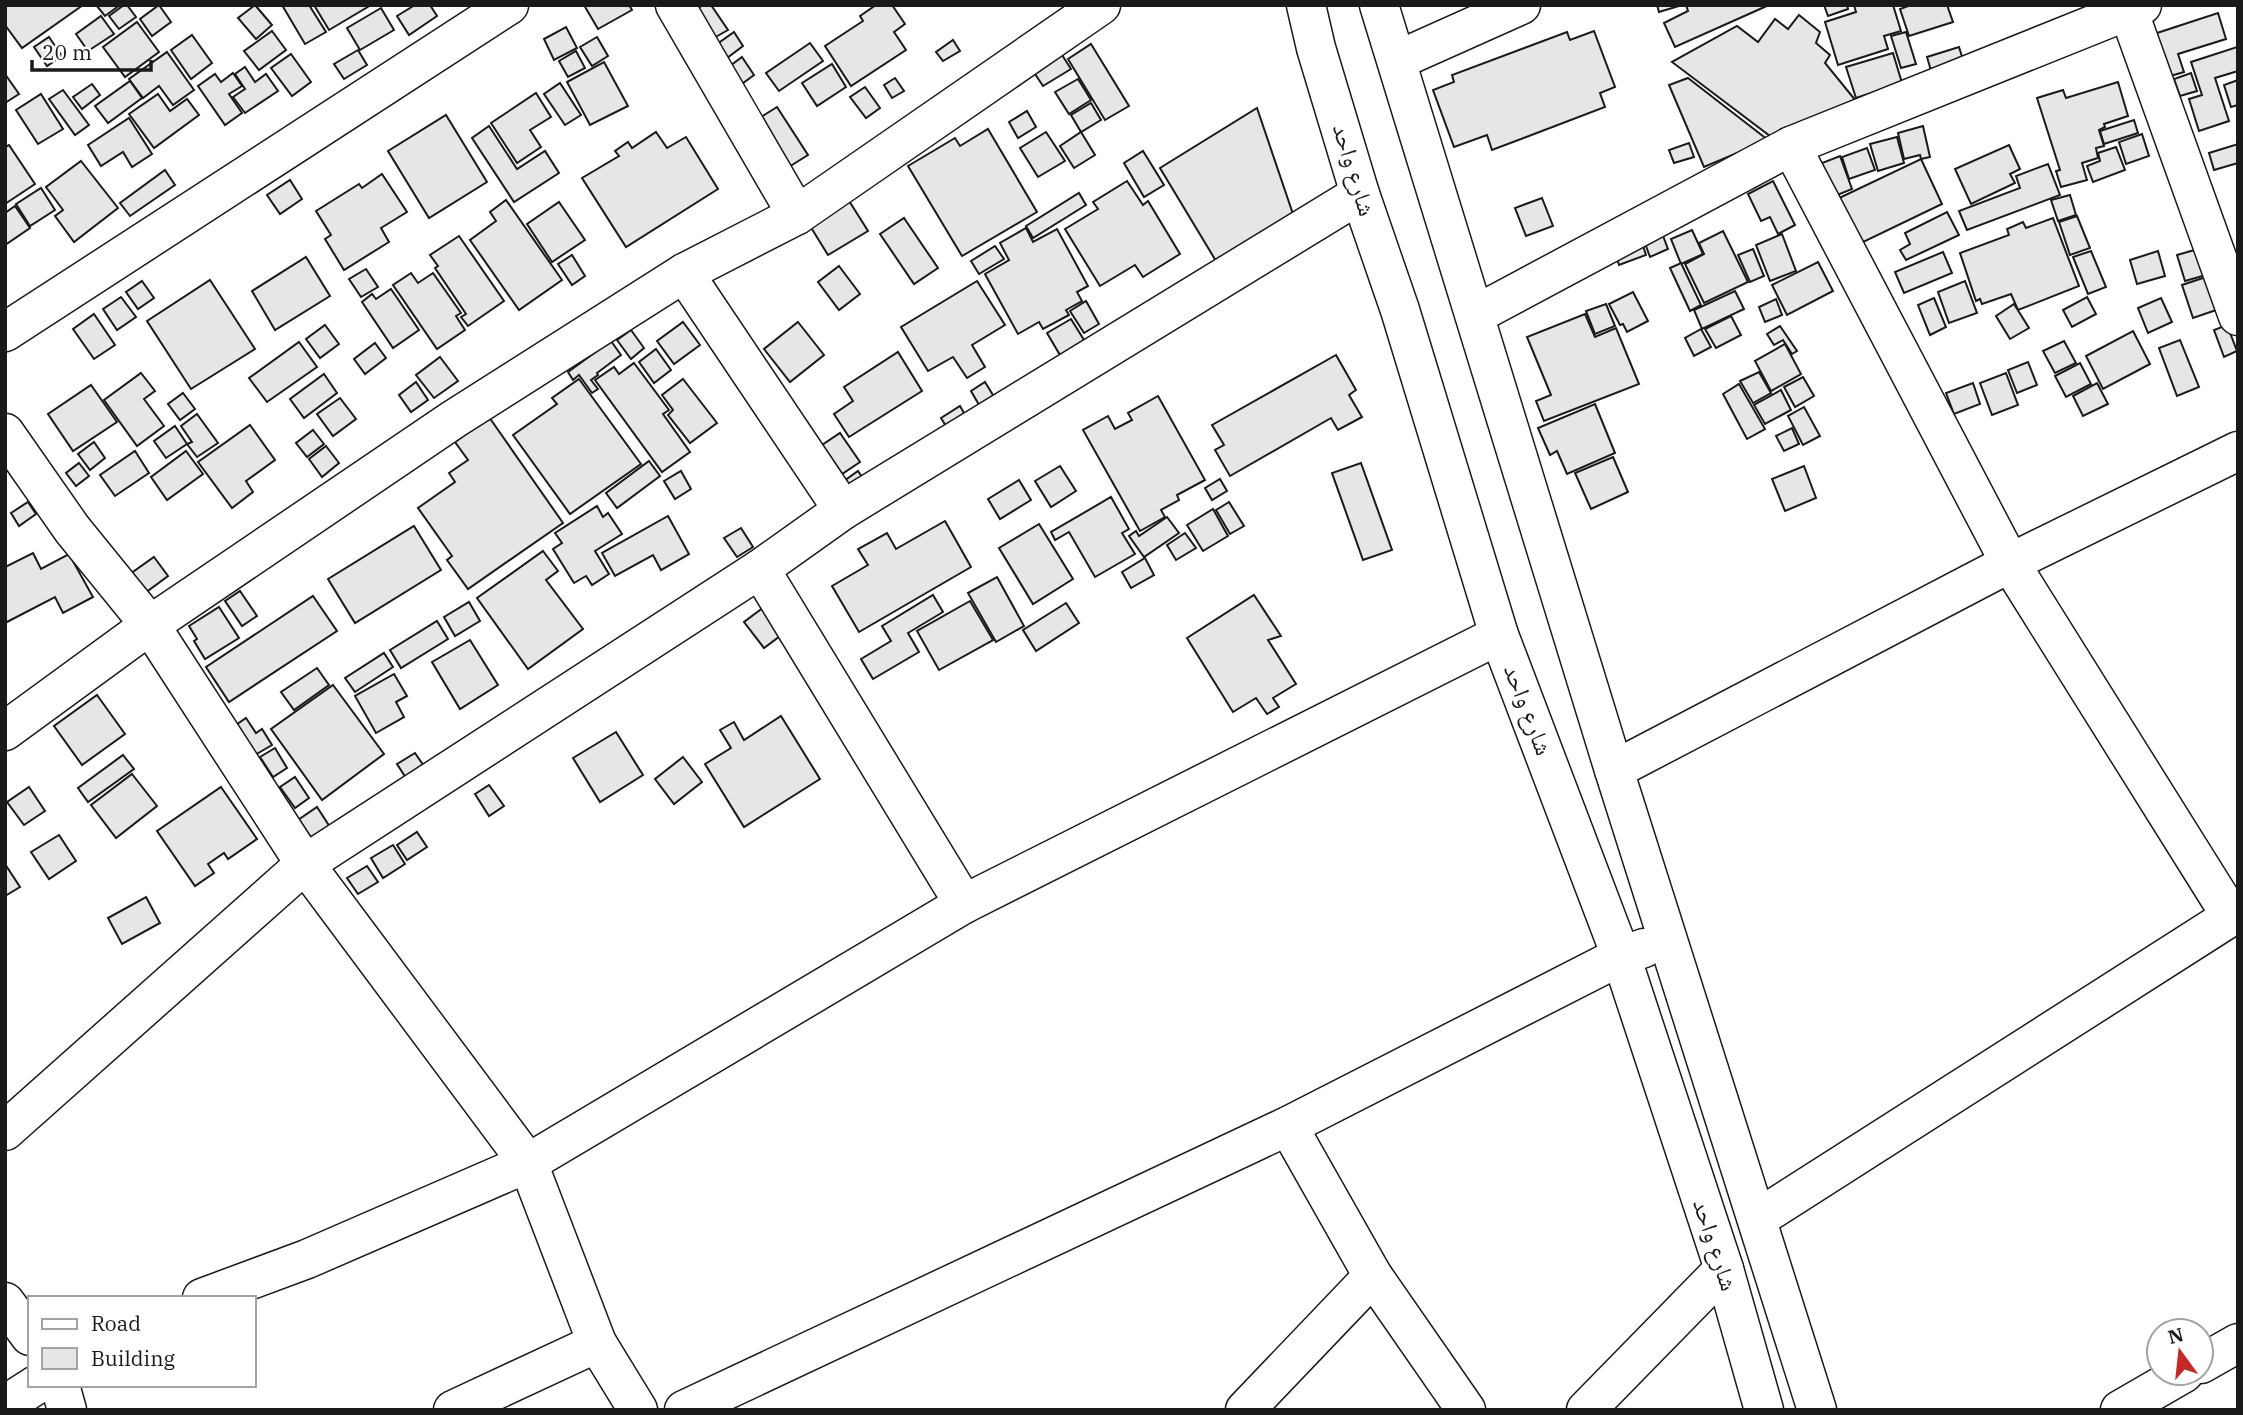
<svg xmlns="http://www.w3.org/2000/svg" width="2243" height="1415" font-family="'IBM Plex Serif','Noto Naskh Arabic',serif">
<rect width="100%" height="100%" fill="#fff"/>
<g fill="#e6e6e6" stroke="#1a1a1a" stroke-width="2">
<polygon points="5,5 83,5 22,48 5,25"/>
<polygon points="96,5 120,5 105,16"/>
<polygon points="124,5 127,5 136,17 119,29 109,16"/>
<polygon points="159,5 171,22 152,36 140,19"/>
<polygon points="255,5 272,25 256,39 238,18"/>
<polygon points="282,5 309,5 326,32 305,44"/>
<polygon points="314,5 371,5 329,30"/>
<polygon points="415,5 430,5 437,16 409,35 397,16"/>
<polygon points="584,5 629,5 632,10 598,29"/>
<polygon points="703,5 711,5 728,30 712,39 694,11"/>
<polygon points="876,5 892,5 905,24 894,32 906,50 851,86 825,46 863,21 860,16"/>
<polygon points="1657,5 1679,5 1679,6 1659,12"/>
<polygon points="1686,5 1769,5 1675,47 1664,23 1688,11"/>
<polygon points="1824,5 1847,5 1848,9 1828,16"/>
<polygon points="1854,5 1893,5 1901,31 1884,36 1888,49 1838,65 1825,22 1856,12"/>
<polygon points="1911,5 1947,5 1953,22 1909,36 1900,9"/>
<polygon points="381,8 394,30 360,50 347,28"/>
<polygon points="2218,13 2226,39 2178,54 2184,72 2167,77 2154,34"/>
<polygon points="1799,15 1820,32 1816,43 1830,55 1825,63 1856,101 1774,139 1672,62 1737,26 1758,42 1775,19 1788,29"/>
<polygon points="101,16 114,34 88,51 76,34"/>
<polygon points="137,22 159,52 125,77 103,47"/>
<polygon points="566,27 577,48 554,60 544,39"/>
<polygon points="272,31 286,50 259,70 244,51"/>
<polygon points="1594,31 1615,87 1600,93 1605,107 1492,150 1487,135 1454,147 1433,90 1454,82 1452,75 1567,32 1570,40"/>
<polygon points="734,32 743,46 723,61 713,47"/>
<polygon points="1906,32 1916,64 1901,68 1891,36"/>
<polygon points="192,35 212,63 191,79 171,50"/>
<polygon points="49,37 62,56 47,66 34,47"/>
<polygon points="597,37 608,56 592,66 580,47"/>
<polygon points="953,40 960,51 943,61 936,52"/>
<polygon points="810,43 823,61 779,91 766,73"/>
<polygon points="1055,44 1071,69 1043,86 1033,71"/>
<polygon points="1091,44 1129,106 1105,120 1068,59"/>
<polygon points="1959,47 1964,63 1932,74 1927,57"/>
<polygon points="2237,47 2238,71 2215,78 2229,121 2199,131 2189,99 2202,95 2191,62"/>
<polygon points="358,50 367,65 344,79 334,64"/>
<polygon points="576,51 585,68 568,77 559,61"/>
<polygon points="167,52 194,90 173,105 159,86 143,98 129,79"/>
<polygon points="1893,53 1902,83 1856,98 1846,67"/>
<polygon points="291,54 311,82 292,96 271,68"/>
<polygon points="742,57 754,75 739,86 726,69"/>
<polygon points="604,62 628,106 590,125 567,82"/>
<polygon points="832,64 846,87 817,106 802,83"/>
<polygon points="245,67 255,82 266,74 278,91 245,113 233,97 245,89 235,74"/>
<polygon points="233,73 242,86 229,94 242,113 225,125 198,86 215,74 221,82"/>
<polygon points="2191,73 2197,91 2180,96 2174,79"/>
<polygon points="5,74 19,94 5,103"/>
<polygon points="895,78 904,91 892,98 884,85"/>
<polygon points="1688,78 1768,140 1704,167 1669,85"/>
<polygon points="1078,79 1091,100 1069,114 1055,92"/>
<polygon points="2238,80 2238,105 2231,107 2224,85"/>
<polygon points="130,81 142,98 108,123 95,106"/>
<polygon points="2118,82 2128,116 2104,124 2105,127 2099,130 2104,146 2096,148 2098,158 2082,163 2087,180 2061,187 2056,171 2060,170 2037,98 2063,90 2066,98"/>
<polygon points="560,83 581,115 565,125 544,94"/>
<polygon points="92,84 100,95 82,109 73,97"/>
<polygon points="865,87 880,108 866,118 850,97"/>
<polygon points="63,90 89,125 75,135 49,99"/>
<polygon points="536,93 551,117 530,130 541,147 517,163 491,123"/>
<polygon points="41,94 63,129 38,144 16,110"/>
<polygon points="158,94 170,111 187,99 199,115 154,148 129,114"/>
<polygon points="1091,103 1101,120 1081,132 1071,115"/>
<polygon points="777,107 808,155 784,170 753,122"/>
<polygon points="1257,108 1293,214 1216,261 1160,168"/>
<polygon points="1027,111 1036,127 1018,138 1009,122"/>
<polygon points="446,115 487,182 429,218 388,151"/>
<polygon points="129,118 152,154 132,167 123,152 101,166 88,145"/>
<polygon points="2134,120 2138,133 2104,144 2100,131"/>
<polygon points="489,126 517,169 545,151 559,173 514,202 472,138"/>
<polygon points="1923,126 1930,157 1921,159 1920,155 1904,159 1898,133"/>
<polygon points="988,129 1037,212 962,256 908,166 955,138 960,146"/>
<polygon points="656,132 667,148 686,137 718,189 626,247 582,178 619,156 615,151 628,142 632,148"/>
<polygon points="1046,132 1065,161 1038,177 1020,148"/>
<polygon points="1081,132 1095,155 1074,168 1060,146"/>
<polygon points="2142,134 2149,156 2126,164 2119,142"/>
<polygon points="1897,137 1904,163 1878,171 1870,144"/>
<polygon points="1689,143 1694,157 1674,163 1669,150"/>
<polygon points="2238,144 2238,163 2214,170 2209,153"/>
<polygon points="9,145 35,184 5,204 5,147"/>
<polygon points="2009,145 2020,169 2010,174 2015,183 1971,204 1955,169"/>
<polygon points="2116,147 2125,170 2093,182 2087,166 2100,161 2098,153"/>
<polygon points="1867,148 1875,170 1849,179 1842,157"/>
<polygon points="1143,151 1164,185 1144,197 1124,163"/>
<polygon points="1840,156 1852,189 1830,198 1817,165"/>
<polygon points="1921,159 1942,204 1857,245 1835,200"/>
<polygon points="81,161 118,208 74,242 55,216 63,210 46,187"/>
<polygon points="2048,164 2060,195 1967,230 1959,211 2020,188 2016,176"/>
<polygon points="165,170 175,185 130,216 120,203"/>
<polygon points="382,174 407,212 381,228 389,242 344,270 325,239 331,235 316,211 359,184 362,188"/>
<polygon points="290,180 302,199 280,214 267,195"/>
<polygon points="1127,181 1143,205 1148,201 1180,254 1143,277 1135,265 1100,286 1065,229 1098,209 1093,202"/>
<polygon points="1773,181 1795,225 1778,234 1770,217 1761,221 1748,194"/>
<polygon points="41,188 55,210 30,226 16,204"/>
<polygon points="1079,193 1086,205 1033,238 1026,226"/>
<polygon points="2070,195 2076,215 2058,221 2051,200"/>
<polygon points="846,196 868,231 828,255 807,221"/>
<polygon points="1542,198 1553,226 1526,236 1515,208"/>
<polygon points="506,200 562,280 519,310 470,240 496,221 490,212"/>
<polygon points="559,202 585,240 552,262 527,224"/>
<polygon points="15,206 30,228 5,245 5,213"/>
<polygon points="1947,212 1959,235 1906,260 1900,250 1910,244 1905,233"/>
<polygon points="2077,216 2090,248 2070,255 2059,222"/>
<polygon points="904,218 938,268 914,284 880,234"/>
<polygon points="2053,218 2079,286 2018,310 2011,294 1982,304 1980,299 1976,301 1960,253 2009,235 2007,229 2023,222 2026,228"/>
<polygon points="1026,228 1033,242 1057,229 1088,286 1077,292 1082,301 1066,310 1069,315 1043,329 1039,322 1018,334 985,274 1009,260 1000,243"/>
<polygon points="1660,228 1668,249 1650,257 1642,235"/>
<polygon points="1692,230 1703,254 1681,264 1671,239"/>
<polygon points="1723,231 1748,282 1704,303 1685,264 1704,254 1699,243"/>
<polygon points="1782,234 1796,271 1770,281 1756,245"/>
<polygon points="459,236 504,301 468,326 461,317 466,314 435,268 438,266 430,255"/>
<polygon points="1640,237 1646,255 1619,265 1613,247"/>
<polygon points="995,246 1004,259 979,274 971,261"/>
<polygon points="1753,249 1764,276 1750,282 1738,255"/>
<polygon points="2198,249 2206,275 2185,281 2177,255"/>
<polygon points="2091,251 2106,287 2088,294 2073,257"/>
<polygon points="2158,251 2165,276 2137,284 2130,260"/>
<polygon points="1943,252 1952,273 1904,293 1895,272"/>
<polygon points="572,255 585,276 572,285 558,264"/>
<polygon points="306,257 330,296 275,330 252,291"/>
<polygon points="1818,262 1833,291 1787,315 1772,285"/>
<polygon points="1681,263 1701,305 1690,311 1670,268"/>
<polygon points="839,266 860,294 839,310 818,282"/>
<polygon points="366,269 378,287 361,297 349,279"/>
<polygon points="411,273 418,283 433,273 461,313 456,316 465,330 437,349 393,285"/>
<polygon points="2212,275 2222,308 2193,318 2182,285"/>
<polygon points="210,280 255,349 191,389 147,321"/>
<polygon points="142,281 154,298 138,309 126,292"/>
<polygon points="977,281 1005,325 972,345 985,367 967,378 953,357 928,371 901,327"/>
<polygon points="1965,281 1977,313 1949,323 1938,292"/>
<polygon points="391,289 419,330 393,348 362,302 372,294 376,299"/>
<polygon points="1735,291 1744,309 1702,329 1694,310"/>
<polygon points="1633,292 1648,321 1627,332 1623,324 1620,325 1609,304"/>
<polygon points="121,297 136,317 117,330 103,309"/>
<polygon points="2087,297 2096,314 2072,327 2063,310"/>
<polygon points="1934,298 1946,327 1930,335 1918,305"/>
<polygon points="2161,298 2172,322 2148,333 2138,308"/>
<polygon points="1776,299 1782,315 1765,322 1759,307"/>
<polygon points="1086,301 1099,324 1084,333 1070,311"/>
<polygon points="1606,304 1615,326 1595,334 1586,311"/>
<polygon points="2014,304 2029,328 2010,339 1996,316"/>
<polygon points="94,314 115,345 94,359 73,329"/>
<polygon points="1585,314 1595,337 1616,328 1639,384 1544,421 1536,401 1551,395 1527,337"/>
<polygon points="1731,316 1741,335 1716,348 1705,329"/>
<polygon points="1071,319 1084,340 1060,355 1047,333"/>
<polygon points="683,322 700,345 674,364 657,341"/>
<polygon points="798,322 824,355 790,382 764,349"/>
<polygon points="325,325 339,344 320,358 306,339"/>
<polygon points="2227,325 2237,351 2224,357 2214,330"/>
<polygon points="1780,326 1797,351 1792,354 1783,340 1774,345 1767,334"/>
<polygon points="1701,329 1711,347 1694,356 1685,338"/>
<polygon points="631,330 644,348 631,359 617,340"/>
<polygon points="2133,331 2150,364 2103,389 2086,356"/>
<polygon points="2180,340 2199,387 2177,396 2159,348"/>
<polygon points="611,341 621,355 597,373 598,375 591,380 598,389 592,393 579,375 573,380 568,372"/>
<polygon points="2064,341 2076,363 2055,373 2043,351"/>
<polygon points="299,342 317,367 267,402 249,378"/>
<polygon points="375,343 386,358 365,374 354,359"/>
<polygon points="1785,344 1801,374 1771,391 1755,361"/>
<polygon points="656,349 671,370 654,383 639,362"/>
<polygon points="898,352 922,391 849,437 834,414 853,401 844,387"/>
<polygon points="1336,355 1356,390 1349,395 1362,417 1338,430 1331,418 1230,476 1215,450 1224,445 1212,425"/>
<polygon points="440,357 458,381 434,398 416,375"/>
<polygon points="2028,362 2037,385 2017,393 2008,370"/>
<polygon points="634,363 669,410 663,414 690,452 662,472 595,380 614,367 619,374"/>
<polygon points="2080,363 2091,384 2066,397 2055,376"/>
<polygon points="1759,372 1771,393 1753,403 1740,381"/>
<polygon points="141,373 155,391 144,399 164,426 137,446 104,400"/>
<polygon points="2006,373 2018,405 1992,415 1980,383"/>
<polygon points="324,374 337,393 304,418 290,399"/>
<polygon points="1803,377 1814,396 1795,407 1784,387"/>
<polygon points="579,379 641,464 570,514 513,435 557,404 552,398"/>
<polygon points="683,379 717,423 690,443 668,415 673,410 662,395"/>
<polygon points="416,382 428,400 411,412 399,395"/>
<polygon points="985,382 996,400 982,410 971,391"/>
<polygon points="1973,383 1980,404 1954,414 1946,393"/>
<polygon points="2097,383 2108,404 2083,416 2073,396"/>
<polygon points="1739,384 1765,429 1747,439 1723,394"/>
<polygon points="91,385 117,422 73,451 48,414"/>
<polygon points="1781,390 1791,410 1765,424 1754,405"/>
<polygon points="183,393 195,409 180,420 168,404"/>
<polygon points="1158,396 1205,480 1177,495 1179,500 1161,510 1165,517 1140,531 1083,430 1108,416 1115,429 1132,420 1128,413"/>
<polygon points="340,398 356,419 333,436 317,414"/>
<polygon points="1595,404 1615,453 1567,474 1557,451 1550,455 1538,428"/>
<polygon points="960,406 968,420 949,431 941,418"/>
<polygon points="1804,407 1820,436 1803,445 1788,416"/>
<polygon points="197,414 218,443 197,457 187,444 192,442 181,426"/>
<polygon points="489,417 563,523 468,589 447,560 452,556 418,508 455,482 449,473 468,460 455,442"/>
<polygon points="250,425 275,460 246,481 253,492 232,508 198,462"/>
<polygon points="175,426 187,444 166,458 154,441"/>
<polygon points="1792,428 1799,444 1784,451 1776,436"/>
<polygon points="313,430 324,444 307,457 296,443"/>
<polygon points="840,433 860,462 842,474 822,445"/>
<polygon points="94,442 105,458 90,470 78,454"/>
<polygon points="326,446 339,463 322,477 309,459"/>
<polygon points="135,451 149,473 115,496 100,475"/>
<polygon points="186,451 203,474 167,500 151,477"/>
<polygon points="1613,457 1628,492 1591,509 1575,473"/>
<polygon points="649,461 660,476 617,508 606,493"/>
<polygon points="79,463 89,476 76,486 66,473"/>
<polygon points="1361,463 1392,550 1363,560 1332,473"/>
<polygon points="1060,466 1076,491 1051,507 1035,481"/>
<polygon points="1804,466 1816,498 1785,511 1772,479"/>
<polygon points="681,471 691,489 675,499 664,481"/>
<polygon points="858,471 866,483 852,492 844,481"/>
<polygon points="1220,479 1227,491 1212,500 1205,488"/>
<polygon points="1019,480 1031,500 1000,519 988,499"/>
<polygon points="1111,497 1129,529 1122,533 1135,554 1095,577 1069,532 1055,540 1051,532"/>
<polygon points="28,502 36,514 19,526 11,513"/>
<polygon points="1229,502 1244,526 1230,534 1216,510"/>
<polygon points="597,506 603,517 608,513 622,534 595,551 609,574 592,585 586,576 574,583 553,549 562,543 555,533"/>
<polygon points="1213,509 1228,536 1203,551 1187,525"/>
<polygon points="668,516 689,554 661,570 653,555 615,576 602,553"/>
<polygon points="1167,517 1179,533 1144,557 1129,536 1136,531 1139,536"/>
<polygon points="945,521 971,567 859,632 832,586 868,565 858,549 887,533 896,549"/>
<polygon points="1039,524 1073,579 1033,604 999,548"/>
<polygon points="414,526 441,570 355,623 328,579"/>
<polygon points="741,528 753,547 737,557 724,538"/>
<polygon points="1185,533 1196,548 1176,560 1167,545"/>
<polygon points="543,551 558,571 546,580 583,629 528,669 477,598"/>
<polygon points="33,553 41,569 69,554 93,597 63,613 55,597 5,623 5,567"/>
<polygon points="154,557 168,576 145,593 130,574"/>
<polygon points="1145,558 1154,575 1131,588 1122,572"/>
<polygon points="997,577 1024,626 996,642 968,593"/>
<polygon points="240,591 257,616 242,626 225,601"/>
<polygon points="933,595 943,612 908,633 919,652 873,679 861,659 891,641 882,626"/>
<polygon points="1254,595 1281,636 1268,640 1296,684 1273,698 1279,707 1267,714 1256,698 1233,712 1187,638"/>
<polygon points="313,596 337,631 229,702 206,667"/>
<polygon points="970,601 993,640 939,670 917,631"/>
<polygon points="469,602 480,621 455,636 444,617"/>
<polygon points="1066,603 1079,623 1036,651 1023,630"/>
<polygon points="768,604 788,630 764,648 744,622"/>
<polygon points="219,607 239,638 205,659 194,641 197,639 189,626"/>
<polygon points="437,621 448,639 401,668 390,650"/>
<polygon points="470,640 498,685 460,709 432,662"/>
<polygon points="384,653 393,667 355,692 345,678"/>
<polygon points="317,668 329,685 294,710 281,692"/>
<polygon points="394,674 407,696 396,702 404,717 376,733 355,696"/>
<polygon points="333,685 384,754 322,800 271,729"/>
<polygon points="97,695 125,734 82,765 54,726"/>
<polygon points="781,716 820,779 744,827 705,764 731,748 720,730 734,722 744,740"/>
<polygon points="246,718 256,733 262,729 272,745 255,755 236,725"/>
<polygon points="616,732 643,775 600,802 573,758"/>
<polygon points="275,748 287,768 273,777 260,757"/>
<polygon points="415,753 426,769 408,781 397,764"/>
<polygon points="123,755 134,769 88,802 78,788"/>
<polygon points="683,757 702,782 674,804 655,779"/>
<polygon points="132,774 157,806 116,838 91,805"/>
<polygon points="295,777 309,798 295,808 280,787"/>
<polygon points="489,785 504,806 489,816 475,794"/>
<polygon points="29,787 45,811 24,825 7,802"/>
<polygon points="221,787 257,839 228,859 224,853 208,864 214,873 195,886 157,831"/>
<polygon points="317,807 330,827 312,839 298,820"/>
<polygon points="417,832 427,847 407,860 397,845"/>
<polygon points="59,835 76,861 49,879 31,852"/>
<polygon points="393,845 405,864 383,878 371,858"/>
<polygon points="5,864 20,887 5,896"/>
<polygon points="367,866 378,882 358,894 347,878"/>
<polygon points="146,897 160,923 122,944 108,918"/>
</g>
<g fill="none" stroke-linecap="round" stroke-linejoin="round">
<defs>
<g id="minor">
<polyline points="675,5 797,215"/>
<polyline points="1306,5 1316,48 1360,194 1400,310 1499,635 1621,956 1724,1269 1764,1410"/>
<polyline points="1379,5 1614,770 1817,1410"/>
<polyline points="2128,10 2238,316"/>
<polyline points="1398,60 1521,5"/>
<polyline points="1791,146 2010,563 2231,916"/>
<polyline points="684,273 843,510"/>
<polyline points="1475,315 1791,146 2142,5"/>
<polyline points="5,332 509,5"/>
<polyline points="5,433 72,529 150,625 305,864 528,1163 597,1343 638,1410"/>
<polyline points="760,569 964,904"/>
<polyline points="5,731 150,625 454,419 684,273 797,215 1101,5"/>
<polyline points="1614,770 2010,563 2238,451"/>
<polyline points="1288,1126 1373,1276 1466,1410"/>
<polyline points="5,1131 305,864 760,569 843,510 1360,194"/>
<polyline points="1757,1219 2238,912"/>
<polyline points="202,1298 307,1259 528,1163 964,904 1499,635"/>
<polyline points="5,1302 30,1336"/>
<polyline points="2201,1364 2238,1343"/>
<polyline points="60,1385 67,1410"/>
<polyline points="5,1405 36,1385"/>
<polyline points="453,1410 597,1343"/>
<polyline points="684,1410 1288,1126 1621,956 1644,948"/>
<polyline points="1245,1410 1373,1276"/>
<polyline points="1586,1410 1724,1269"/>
<polyline points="2120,1410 2184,1373"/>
</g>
</defs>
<use href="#minor" stroke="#1a1a1a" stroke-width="41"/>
<use href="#minor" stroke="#fff" stroke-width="38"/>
</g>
<g text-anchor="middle" stroke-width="5" stroke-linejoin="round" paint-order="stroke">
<g font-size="24" fill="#1a1a1a" stroke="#fff">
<text transform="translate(1354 170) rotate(73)" y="8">شارع واحد</text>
<text transform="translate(1528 710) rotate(69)" y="8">شارع واحد</text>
<text transform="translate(1715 1245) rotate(72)" y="8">شارع واحد</text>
</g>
</g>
<rect width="2243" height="1415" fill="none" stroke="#1a1a1a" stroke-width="14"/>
<rect x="28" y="1296" width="228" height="91" fill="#ffffff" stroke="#a3a3a3" stroke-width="2"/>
<rect x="42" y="1319" width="35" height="10" fill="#ffffff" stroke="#a3a3a3" stroke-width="2"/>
<text x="91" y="1331" font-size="21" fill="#1a1a1a">Road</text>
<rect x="42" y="1348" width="35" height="21" fill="#e6e6e6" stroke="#a3a3a3" stroke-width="2"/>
<text x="91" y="1366" font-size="21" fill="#1a1a1a">Building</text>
<g transform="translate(2180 1352) rotate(345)"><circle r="33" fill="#ffffff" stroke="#a3a3a3" stroke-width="2"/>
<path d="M0-5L12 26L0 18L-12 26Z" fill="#c62828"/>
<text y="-10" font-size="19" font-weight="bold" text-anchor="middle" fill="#1a1a1a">N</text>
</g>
<path d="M32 60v10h119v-10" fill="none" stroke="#1a1a1a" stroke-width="3.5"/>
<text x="42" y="60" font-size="21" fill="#1a1a1a" stroke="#ffffff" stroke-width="5" paint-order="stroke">20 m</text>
</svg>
